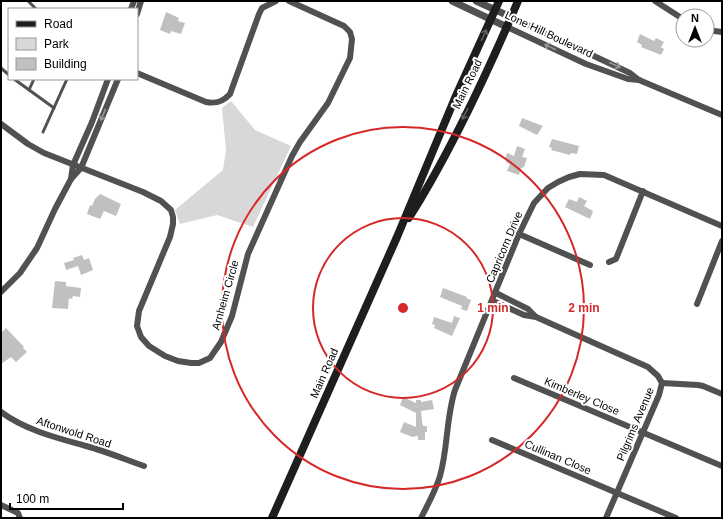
<svg xmlns="http://www.w3.org/2000/svg" width="723" height="519" font-family="Helvetica,sans-serif">
<rect width="100%" height="100%" fill="#fff"/>
<polygon fill="#d8d8d8" points="231,101 255,130 291,146 253,227 217,215 180,224 175,210 223,170 226,150 222,108"/>
<g fill="#c0c0c0">
<polygon points="166,12 179,18 178,21 185,23 181,34 171,31 170,34 160,30"/>
<polygon points="640,34 654,41 656,38 664,42 661,47 664,49 661,55 641,47 642,45 637,42"/>
<polygon points="522,118 543,126 537,135 519,126"/>
<polygon points="552,139 579,146 577,154 571,153 570,155 551,150 552,148 549,147"/>
<polygon points="517,146 525,149 522,157 527,158 524,167 521,168 519,175 507,171 510,164 506,162 507,160 505,160 507,153 514,156"/>
<polygon points="100,194 121,204 116,216 104,211 100,219 87,214 90,205 92,206 95,199"/>
<polygon points="579,197 587,201 584,206 593,211 590,219 565,207 569,199 577,202"/>
<polygon points="82,255 84,260 89,258 93,270 81,275 78,266 66,270 64,263 74,260 73,258"/>
<polygon points="55,281 66,282 66,286 81,288 80,297 73,296 72,299 69,298 68,309 52,308"/>
<polygon points="443,288 467,297 466,298 471,300 467,311 461,309 462,306 440,297"/>
<polygon points="454,316 460,318 452,336 434,328 435,325 432,324 434,317 452,323"/>
<polygon points="6,328 24,347 23,348 27,352 16,362 11,357 1,364 1,333"/>
<polygon points="403,397 416,403 416,400 421,400 421,402 432,400 434,409 421,411 422,422 423,426 427,426 427,432 425,432 425,440 418,440 418,436 412,437 400,432 404,422 416,427 416,413 400,405"/>
</g>
<g fill="none" stroke-linecap="round" stroke-linejoin="round">
<g stroke="#515151" stroke-width="3">
<polyline points="28,1 36,9"/>
<polyline points="1,68 9,75"/>
<polyline points="14,79 54,108"/>
<polyline points="29,90 34,79"/>
<polyline points="43,132 67,79"/>
</g>
<g stroke="#515151" stroke-width="6">
<polyline points="655,1 683,19"/>
<polyline points="131,9 134,1"/>
<polyline points="137,14 141,1"/>
<polyline points="511,17 630,73 639,80 722,115"/>
<polyline points="507,27 586,64 628,79 639,80"/>
<polyline points="707,30 722,32"/>
<path d="M137,73L206,102C216,104 223,102 230,94L259,14L262,8L276,1"/>
<polyline points="1,124 28,144 44,153 143,192 161,201 171,210 173,217 173,224 170,237 139,311 137,326 141,337 149,346 165,356 178,361 191,363 199,363 210,358 221,342 232,316 248,254 292,156 300,142 328,103 350,58 352,39 350,32 344,26 289,1"/>
<polyline points="71,179 73,165 92,122 108,79"/>
<polyline points="519,234 590,265"/>
<polyline points="609,262 616,259 643,191"/>
<polyline points="1,292 20,273 37,248 55,209 71,179 81,168 118,79"/>
<polyline points="496,293 528,309 536,317"/>
<polyline points="493,301 524,315 536,317 648,367 658,376 662,383 659,395 606,518"/>
<polyline points="697,304 722,241"/>
<polyline points="514,378 722,466"/>
<polyline points="662,383 698,385 703,386 722,394"/>
<path d="M1,412C25,430 57,438 86,446C105,451 124,459 144,466"/>
<polyline points="492,440 676,518"/>
<polyline points="1,505 18,513 20,518"/>
<path d="M421,518C428,504 436,490 440,476C448,448 446,418 455,390L519,234L534,203L548,188L558,182L569,177L580,174L604,175L722,226"/>
</g>
<g stroke="#515151" stroke-width="7">
<polyline points="452,1 507,27"/>
<polyline points="476,1 511,17"/>
</g>
<g stroke="#1e1e1e" stroke-width="8">
<path d="M409,218C451,151 487,74 518,1"/>
<polyline points="272,518 397,237 455,98 499,1"/>
</g>
</g>
<defs><path id="oneway-shaft" d="M-6 0H5M1.5-3L5.5 0L1.5 3" fill="none" stroke-width="1.6" stroke-linecap="round" stroke-linejoin="round"/></defs>
<g stroke="#626262">
<use href="#oneway-shaft" transform="translate(484 35) rotate(-65)"/>
<use href="#oneway-shaft" transform="translate(465 114) rotate(117)"/>
</g>
<g stroke="#979797">
<use href="#oneway-shaft" transform="translate(550 47) rotate(-155)"/>
<use href="#oneway-shaft" transform="translate(615 65) rotate(25)"/>
<use href="#oneway-shaft" transform="translate(103 115) rotate(112)"/>
</g>
<g fill="none" stroke="#d62828" stroke-width="2">
<circle cx="403" cy="308" r="90"/>
<circle cx="403" cy="308" r="181"/>
</g>
<g text-anchor="middle" stroke-width="4" stroke-linejoin="round" paint-order="stroke">
<g font-size="11" fill="#000" stroke="#fff">
<text transform="translate(549 34) rotate(25)" y="4">Lone Hill Boulevard</text>
<text transform="translate(467 84) rotate(-64)" y="4">Main Road</text>
<text transform="translate(504 247) rotate(-67)" y="4">Capricorn Drive</text>
<text transform="translate(225 295) rotate(-74)" y="4">Arnheim Circle</text>
<text transform="translate(324 373) rotate(-66)" y="4">Main Road</text>
<text transform="translate(582 396) rotate(23)" y="4">Kimberley Close</text>
<text transform="translate(635 424) rotate(-67)" y="4">Pilgrims Avenue</text>
<text transform="translate(74 432) rotate(18)" y="4">Aftonwold Road</text>
<text transform="translate(558 457) rotate(23)" y="4">Cullinan Close</text>
</g>
</g>
<circle cx="403" cy="308" r="6" fill="#d62828" stroke="#fff" stroke-width="2"/>
<g font-size="12" text-anchor="middle" font-weight="bold" fill="#d62828" stroke="#fff" stroke-width="4" stroke-linejoin="round" paint-order="stroke">
<text x="493" y="312">1 min</text>
<text x="584" y="312">2 min</text>
</g>
<rect width="723" height="519" fill="none" stroke="#000000" stroke-width="4"/>
<rect x="8" y="8" width="130" height="72" fill="#ffffff" stroke="#999999"/>
<rect x="16" y="21" width="20" height="6" fill="#1e1e1e" stroke="#999999"/>
<text x="44" y="28" font-size="12" fill="#000000">Road</text>
<rect x="16" y="38" width="20" height="12" fill="#d8d8d8" stroke="#999999"/>
<text x="44" y="48" font-size="12" fill="#000000">Park</text>
<rect x="16" y="58" width="20" height="12" fill="#c0c0c0" stroke="#999999"/>
<text x="44" y="68" font-size="12" fill="#000000">Building</text>
<g transform="translate(695 28)"><circle r="19" fill="#ffffff" stroke="#999999"/>
<path d="M0-3L7 15L0 10L-7 15Z" fill="#000000"/>
<text y="-6" font-size="11" font-weight="bold" text-anchor="middle" fill="#000000">N</text>
</g>
<path d="M10 503v6h113v-6" fill="none" stroke="#000000" stroke-width="2"/>
<text x="16" y="503" font-size="12" fill="#000000" stroke="#ffffff" stroke-width="3" paint-order="stroke">100 m</text>
</svg>
